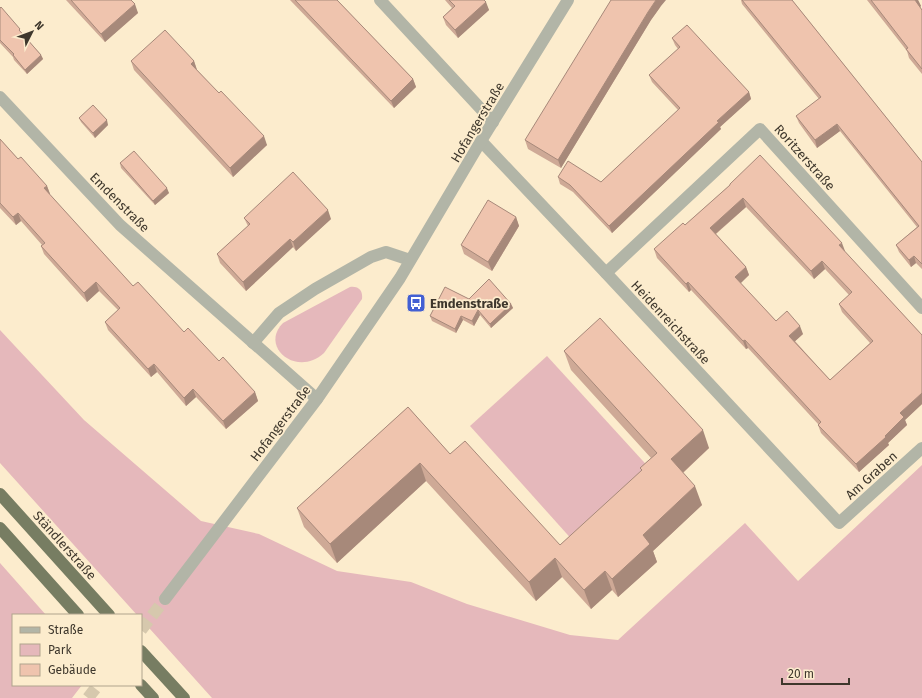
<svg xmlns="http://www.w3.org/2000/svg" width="922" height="698" font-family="'Fira Sans',sans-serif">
<rect width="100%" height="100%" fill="#fceccd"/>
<g fill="#e5b8bb">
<path d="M350,287C359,286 363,291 362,299L324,353C297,378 259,347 283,323Z"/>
<polygon points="0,330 84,420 201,521 259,534 337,571 411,582 467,604 570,635 618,640 745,523 798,581 922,465 922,698 212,698 141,619 141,615 137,615 0,463"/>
<polygon points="547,356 653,472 575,543 470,426"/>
<polygon points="0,563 46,615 13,615 13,685 82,685 72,698 0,698"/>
</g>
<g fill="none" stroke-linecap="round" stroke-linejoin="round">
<g stroke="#d6c8ad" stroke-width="12" stroke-dasharray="12 6" stroke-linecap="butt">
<polyline points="141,630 165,599"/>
<polyline points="88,698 98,685"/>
</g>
<polyline stroke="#b2b5a7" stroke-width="12" points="253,343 279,313 315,289 371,257 386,252 410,260"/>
<g stroke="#b2b5a7" stroke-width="12">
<polyline points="380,0 493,122"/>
<polyline points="0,97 120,225 317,399"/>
<polyline points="481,141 606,273 839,523 922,448"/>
<polyline points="606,273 760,129 922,308"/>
<polyline points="165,599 317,399 400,278 481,141 568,0"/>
</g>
<g stroke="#777d62" stroke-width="12">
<polyline points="0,494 109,615"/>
<polyline points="0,528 78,615"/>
<polyline points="141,651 184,698"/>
<polyline points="141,685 153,698"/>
</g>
</g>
<g fill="#cea996" fill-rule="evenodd">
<polygon points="66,0 131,0 138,13 105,42"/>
<polygon points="290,0 337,0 413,79 416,87 394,108"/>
<polygon points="445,0 484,0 489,10 458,38 446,25 443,17 452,8"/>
<polygon points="741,0 792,0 922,162 922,269 916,263 911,267 899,252 896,245 917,227 840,131 817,148 799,123 796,116 819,99 742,4"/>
<polygon points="867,0 918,0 921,6 920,7 922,10 922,74 909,58 907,51"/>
<polygon points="661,6 651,20 561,168 528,149 525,140"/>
<polygon points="0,8 41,55 43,59 27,74 14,60 13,57 0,43"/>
<polygon points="672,38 749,92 751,99 720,127 721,129 612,233 573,192 560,184 558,177 601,182 678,110 652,82 649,75 678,49 675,45"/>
<polygon points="131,61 194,61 197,70 267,145 233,177 134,70"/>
<polygon points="79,118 108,125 95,138 81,122"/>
<polygon points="0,139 18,159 47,186 50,194 49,194 133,286 184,332 255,392 258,401 226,429 196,397 186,406 157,372 151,377 108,330 105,322 118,310 99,291 87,302 44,254 41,246 42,245 21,221 16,225 0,208"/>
<polygon points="120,163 169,193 155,205 121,168"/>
<path d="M730,185L845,251H844L922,335V404L905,420L907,425L888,443L889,445L859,472L821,433L818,425V424L748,348L746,349L691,290L689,292L657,258L654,249L685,225ZM746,207L814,279L825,269L849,295L839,304L842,312L870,343L830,380L795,341L803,334L776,321L740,283L749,275L746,267L716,234Z"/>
<polygon points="516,217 519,226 492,271 464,254 461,245"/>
<polygon points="244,218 331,219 296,251 293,247 246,291 220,263 217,254 248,226"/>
<polygon points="469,299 511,304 513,308 491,328 480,315 474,326 463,320 456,333 432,321 430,316"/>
<polygon points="564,351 709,448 683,473 702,505 653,551 657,562 618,597 612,590 591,609 562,577 536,601 426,481 337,563 304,527 297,508 408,407 450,454 560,545 642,471 640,468 651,458 571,370"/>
</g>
<g fill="#a7897a">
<polygon points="656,0 666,0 661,6 651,20 561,168 558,160 648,12"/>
<polygon points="915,0 918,0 921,6 918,9"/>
<polygon points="486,2 489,10 458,38 455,30"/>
<polygon points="135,4 138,13 105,42 101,34"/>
<polygon points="41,55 43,59 27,74 25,70"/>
<polygon points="194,61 197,70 191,64"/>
<polygon points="413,79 416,87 394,108 391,101"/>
<polygon points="749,92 751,99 720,127 721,129 612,233 609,226 717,121"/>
<polygon points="107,120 108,125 95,138 93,133"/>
<polygon points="837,124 840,131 817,148 815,140"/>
<polygon points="264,136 267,145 233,177 230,168"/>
<polygon points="47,186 50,194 47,197 44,188"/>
<polygon points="167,188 169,193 155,205 153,201"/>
<polygon points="743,198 746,207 713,236 710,228"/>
<polygon points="328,210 331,219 296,251 293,242"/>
<polygon points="18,213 21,221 16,225 13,217"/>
<polygon points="516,217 519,226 492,271 488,262"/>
<polygon points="290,239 293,247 246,291 243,282"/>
<polygon points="842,243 845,251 842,253 839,245"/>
<polygon points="914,256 916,263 911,267 909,260"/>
<polygon points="822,261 825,269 814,279 811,271"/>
<polygon points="746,267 749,275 738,286 735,277"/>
<polygon points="96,282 99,291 87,302 84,293"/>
<polygon points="688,282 691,290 689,292 686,284"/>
<polygon points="511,304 513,308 491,328 490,324"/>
<polygon points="478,310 480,315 474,326 472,321"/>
<polygon points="461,316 463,320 456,333 455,329"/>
<polygon points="800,326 803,334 792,344 789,336"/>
<polygon points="745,340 748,348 746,349 743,341"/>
<polygon points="154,364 157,372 151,377 148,369"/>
<polygon points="193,389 196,397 186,406 184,398"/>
<polygon points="255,392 258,401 226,429 223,421"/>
<polygon points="922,393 922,404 905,420 907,425 888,443 889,445 859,472 856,464 885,436 900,413"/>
<polygon points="703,430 709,448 677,478 671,459"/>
<polygon points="420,463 426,481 337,563 330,544"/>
<polygon points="695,486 702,505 653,551 657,562 618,597 612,579 643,535"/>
<polygon points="555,558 562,577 536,601 529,582"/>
<polygon points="605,571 612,590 591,609 584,590"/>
</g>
<g fill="#efc4ae" stroke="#a7897a" fill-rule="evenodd">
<polygon points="71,0 131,0 135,4 101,34"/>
<polygon points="295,0 337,0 413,79 391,101"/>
<polygon points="449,0 484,0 486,2 455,30 443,17 455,6"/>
<polygon points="611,0 656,0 648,12 558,160 525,140"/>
<polygon points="742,0 792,0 922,162 922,264 914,256 909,260 896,245 919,226 837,124 815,140 796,116 821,97"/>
<polygon points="871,0 915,0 922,10 922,69 906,49 908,48"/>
<polygon points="1,7 20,29 19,30 41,55 25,70 13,55 14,54 0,40 0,8"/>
<polygon points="687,25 749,92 717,121 719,122 609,226 570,185 558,177 568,161 601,182 680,108 649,75 680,47 672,38"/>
<polygon points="165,30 194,61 191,64 219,93 221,91 264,136 230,168 131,61"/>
<polygon points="93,105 107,120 93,133 79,118"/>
<polygon points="0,139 18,159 21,157 47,186 44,188 133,286 138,282 184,332 188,328 219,361 223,357 255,392 223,421 193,389 184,398 154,364 148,369 105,322 120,308 96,282 84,293 41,246 45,243 18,213 13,217 0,203"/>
<polygon points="134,151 167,188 153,201 120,163"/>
<path d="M760,155L842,243L839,245L922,335V393L900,413L904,417L885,436L886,437L856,464L818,425L821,422L745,340L743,341L688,282L686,284L654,249L683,223L685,225L730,185V184ZM743,198L811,271L822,261L852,292L839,304L873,341L830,380L789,336L800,326L787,311L776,321L735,277L746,267L710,228Z"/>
<polygon points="293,172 328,210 293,242 290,239 243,282 217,254 250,224 244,218"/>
<polygon points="488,200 516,217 488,262 461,245"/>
<polygon points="489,279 511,304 490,324 478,310 472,321 461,316 455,329 430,316 445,287 469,299"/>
<polygon points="600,318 703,430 671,459 695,486 643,535 650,544 612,579 605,571 584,590 555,558 529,582 420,463 330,544 297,508 408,407 450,454 465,441 560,545 642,470 640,468 657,453 564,351"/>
</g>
<defs>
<symbol id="bus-square" viewBox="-11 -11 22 22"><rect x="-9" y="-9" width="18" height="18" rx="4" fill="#4360d3" stroke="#fceccd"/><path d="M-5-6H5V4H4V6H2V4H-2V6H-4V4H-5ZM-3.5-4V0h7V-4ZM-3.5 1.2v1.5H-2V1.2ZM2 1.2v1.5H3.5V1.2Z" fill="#fff"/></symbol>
</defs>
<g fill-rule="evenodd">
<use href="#bus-square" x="405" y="292" width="22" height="22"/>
</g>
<g text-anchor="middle" stroke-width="3.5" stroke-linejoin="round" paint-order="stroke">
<g font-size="13" fill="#3e372c" stroke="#fceccd">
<text transform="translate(477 122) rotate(-59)" y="5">Hofangerstraße</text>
<text transform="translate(805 157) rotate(48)" y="5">Roritzerstraße</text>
<text transform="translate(120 202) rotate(45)" y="5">Emdenstraße</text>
<text transform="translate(671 322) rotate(47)" y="5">Heidenreichstraße</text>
<text transform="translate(280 423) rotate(-53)" y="5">Hofangerstraße</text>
<text transform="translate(871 475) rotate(-42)" y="5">Am Graben</text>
<text transform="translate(65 545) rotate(48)" y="5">Ständlerstraße</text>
</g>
<g font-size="13" font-weight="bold" fill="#3e372c" stroke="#fceccd" text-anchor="start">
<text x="430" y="308">Emdenstraße</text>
</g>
</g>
<rect x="12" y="614" width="130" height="72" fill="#fceccd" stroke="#b0a48d"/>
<rect x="20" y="627" width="20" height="6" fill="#b2b5a7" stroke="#b0a48d"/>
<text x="48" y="634" font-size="12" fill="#3e372c">Straße</text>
<rect x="20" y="644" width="20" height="12" fill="#e5b8bb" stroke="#b0a48d"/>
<text x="48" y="654" font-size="12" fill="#3e372c">Park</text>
<rect x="20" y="664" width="20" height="12" fill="#efc4ae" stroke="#b0a48d"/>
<text x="48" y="674" font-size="12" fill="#3e372c">Gebäude</text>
<g transform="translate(32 32) rotate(48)" stroke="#fceccd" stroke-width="3" paint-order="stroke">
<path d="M0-3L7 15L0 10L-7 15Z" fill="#3e372c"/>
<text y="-6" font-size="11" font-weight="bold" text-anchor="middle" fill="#3e372c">N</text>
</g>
<path d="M782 678v6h67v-6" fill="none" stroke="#3e372c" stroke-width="2"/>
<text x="788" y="678" font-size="12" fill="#3e372c" stroke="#fceccd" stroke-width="3" paint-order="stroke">20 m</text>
</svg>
